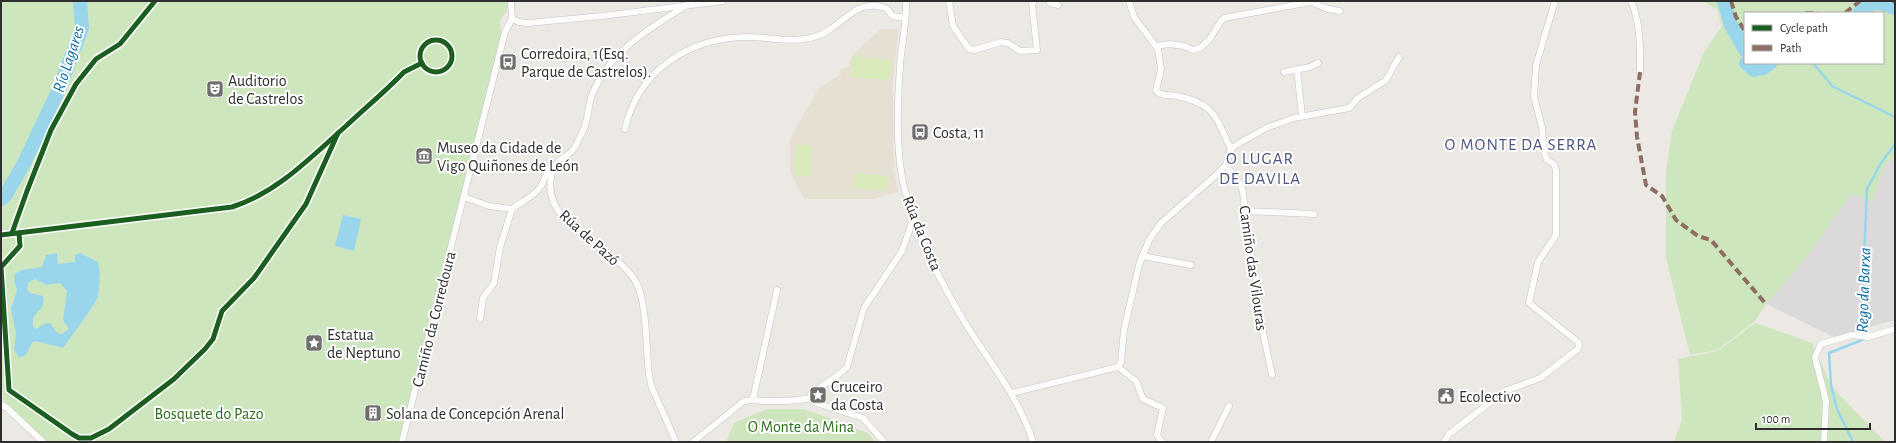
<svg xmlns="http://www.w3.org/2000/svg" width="1896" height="443" font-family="'Alegreya Sans',sans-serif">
<rect width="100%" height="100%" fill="#ece8e4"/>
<polygon fill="#dcd9db" points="1895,156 1895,320 1834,337 1766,304 1804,261 1852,193 1872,202 1885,165"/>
<polygon fill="#e6e0d3" points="881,29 898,29 893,86 894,170 898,192 873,199 804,199 790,172 790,139 819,88 841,74 840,70 849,66 853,54"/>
<g fill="#cee6be" fill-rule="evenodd">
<polygon points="1,1 508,1 507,11 499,21 502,33 399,442 48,442 9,407 3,399 1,348"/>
<path d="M1702,1H1895V156L1885,165L1872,202L1852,193L1804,261L1766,304L1755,321L1718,350L1690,355L1666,258V173L1672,131L1704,52L1722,26L1717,9ZM1745,13H1883V63H1745Z"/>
<polygon points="1755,323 1812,343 1832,387 1885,442 1674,442 1682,419 1678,359 1718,351"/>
<polygon points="767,409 803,409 839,421 869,434 875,442 726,442 734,423"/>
</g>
<g fill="#d9eabb">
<polygon points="852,56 891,60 889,80 850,77"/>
<polygon points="796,145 812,145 811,176 795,175"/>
<polygon points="855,173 887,176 886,191 853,188"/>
</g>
<g fill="#99d6ec" fill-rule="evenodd">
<polygon points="343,215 361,219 354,251 335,246"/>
<path d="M57,253L58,264L75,262V255L80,253L98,262L100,272L98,297L89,312L63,348L35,341L32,343L26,355L19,358L14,350L16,333L11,309L17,290L14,281L15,274L22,270L42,267L46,255ZM35,279L46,285L60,283L67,291L63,320L69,329L62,334L57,333L50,323L44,324L37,329L33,327V318C38,310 46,307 43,296L30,293L27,289L28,283Z"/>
</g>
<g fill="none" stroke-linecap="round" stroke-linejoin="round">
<g stroke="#99d6ec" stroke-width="2.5">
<polyline points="1813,63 1832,86 1895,117"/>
<polyline points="1853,442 1837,409 1831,385 1829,353 1862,340 1862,302 1867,189 1881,163 1895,144"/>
</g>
<g stroke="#99d6ec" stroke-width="14">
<polyline points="1724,1 1731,25 1745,50"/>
<path d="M1859,13C1872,0 1879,1 1895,8"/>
<polyline points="1746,63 1754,70 1763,68 1770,63"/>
<polyline points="1,199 5,196 23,165 59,89 82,28 80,1"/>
</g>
<defs>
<g id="minor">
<polyline points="511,1 512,19"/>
<path d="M906,1C907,23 901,46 900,67C897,106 895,157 906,194C920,241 943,288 969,329C993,367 1019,398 1033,442"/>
<polyline points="949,1 953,26 969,49 974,50 1001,42 1008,43 1020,51 1037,50 1032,4 1034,1"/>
<polyline points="1050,1 1050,3 1058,5"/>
<path d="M1129,1L1134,17L1158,49L1161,69L1156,91C1162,97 1169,94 1177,96C1216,104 1215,117 1231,149"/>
<path d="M1631,1C1641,24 1640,47 1640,72"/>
<polyline points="512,19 519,22 528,23 602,16 723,1"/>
<polyline points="1156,46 1169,44 1184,46 1193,50 1200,48 1209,40 1221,21 1224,18 1311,2 1328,9 1340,11"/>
<polyline points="1297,69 1302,116"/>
<polyline points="1284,72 1310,67 1318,63"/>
<path d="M625,129C638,70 690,37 749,37C767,37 786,42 804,39C813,38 824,34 832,28C850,15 860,0 886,8C890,10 889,14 893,16L905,18"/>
<polyline points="1226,165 1241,185 1243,192 1248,241 1258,287 1258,309 1272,375"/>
<path d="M464,197L489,206L512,209C520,203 530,198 537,191C548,180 542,172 557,163"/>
<polyline points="1245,211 1314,214"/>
<polyline points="1142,256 1191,265"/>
<polyline points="480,319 483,298 494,283 500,247 512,209"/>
<polyline points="1118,367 1136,381 1143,399 1163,408 1157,435 1160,440 1163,442"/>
<polyline points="1012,393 1118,367 1121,362 1124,330 1139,265 1149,240 1161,223 1215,176 1226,165 1231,149 1236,145 1266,128 1294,118 1349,108 1358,98 1386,80 1399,57"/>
<polyline points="810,398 813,402 863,418 884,442"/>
<polyline points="753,399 777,290"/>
<polyline points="1,405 7,408 43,442"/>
<polyline points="402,442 505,32 512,19"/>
<path d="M676,442L652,388L649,375C646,351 647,301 636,282C618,251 568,235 554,203C549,191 548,173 558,162C562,158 568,155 572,151C576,147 578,140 581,135C589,122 587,108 592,95C609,51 650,28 687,5"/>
<path d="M693,442L744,401C752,399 756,401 763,401C778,401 795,402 810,398L811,394L838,375L847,367L864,308L902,251L914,217"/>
<polyline points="1211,442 1229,406"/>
<polyline points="1444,442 1449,434 1505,391 1540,378 1578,349 1579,346 1578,342 1529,303 1538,262 1556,235 1556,170 1554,164 1547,160 1544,151 1542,127 1534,97 1536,65 1555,1"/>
<polyline points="1824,442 1826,401 1815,357 1821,344 1852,335 1868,337 1895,329"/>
</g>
</defs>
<use href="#minor" stroke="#c5c4c5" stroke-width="7"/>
<use href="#minor" stroke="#fcfcfb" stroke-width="6"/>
<g stroke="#8d6e63" stroke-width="4" stroke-dasharray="8 4" stroke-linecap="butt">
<polyline points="1731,1 1736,17 1745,31"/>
<polyline points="1893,1 1895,2"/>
<polyline points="1805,13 1818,13"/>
<polyline points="1845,13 1860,1"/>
<polyline points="1640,72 1635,112 1637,137 1646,185 1662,196 1676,220 1698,236 1711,240 1765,303"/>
</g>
<defs>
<g id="cycleway">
<circle cx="436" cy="56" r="16"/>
<polyline points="12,233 27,191 51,130 76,84 96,59 120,44 155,1"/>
<polyline points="19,233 20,246 1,267 9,390 72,434 79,438 91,438 109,429 174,379 205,349 213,339 222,311 254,278 306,204 338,133"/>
<path d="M1,235L232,207C277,193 311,157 346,126C365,108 386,91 404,72L422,63"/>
</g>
</defs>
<use href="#cycleway" stroke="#fff" stroke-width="8"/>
<use href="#cycleway" stroke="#1b5e20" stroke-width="5"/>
</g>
<defs>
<symbol id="bus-square" viewBox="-11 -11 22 22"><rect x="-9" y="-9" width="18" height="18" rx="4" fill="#706f6e" stroke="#fff"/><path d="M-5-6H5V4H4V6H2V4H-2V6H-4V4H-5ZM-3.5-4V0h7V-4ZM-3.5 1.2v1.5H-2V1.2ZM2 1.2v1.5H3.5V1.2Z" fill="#fff"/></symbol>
<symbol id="theatre-square" viewBox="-11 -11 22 22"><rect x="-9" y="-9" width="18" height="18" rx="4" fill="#706f6e" stroke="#fff"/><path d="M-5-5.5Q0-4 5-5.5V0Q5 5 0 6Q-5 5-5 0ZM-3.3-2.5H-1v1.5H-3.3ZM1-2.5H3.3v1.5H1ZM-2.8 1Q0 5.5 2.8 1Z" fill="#fff"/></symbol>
<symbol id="museum-square" viewBox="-11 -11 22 22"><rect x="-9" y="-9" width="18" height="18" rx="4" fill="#706f6e" stroke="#fff"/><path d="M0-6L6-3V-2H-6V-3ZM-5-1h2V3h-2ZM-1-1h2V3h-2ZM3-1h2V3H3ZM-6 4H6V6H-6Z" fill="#fff"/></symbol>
<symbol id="sight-square" viewBox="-11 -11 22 22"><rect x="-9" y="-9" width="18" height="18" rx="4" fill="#706f6e" stroke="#fff"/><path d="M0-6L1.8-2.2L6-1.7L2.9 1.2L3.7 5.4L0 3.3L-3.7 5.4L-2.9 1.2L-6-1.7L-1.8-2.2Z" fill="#fff"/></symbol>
<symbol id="civic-square" viewBox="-11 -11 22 22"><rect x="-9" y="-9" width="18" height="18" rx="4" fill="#706f6e" stroke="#fff"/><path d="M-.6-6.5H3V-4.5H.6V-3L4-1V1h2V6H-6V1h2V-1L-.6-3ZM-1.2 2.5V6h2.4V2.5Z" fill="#fff"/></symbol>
<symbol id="building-square" viewBox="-11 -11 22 22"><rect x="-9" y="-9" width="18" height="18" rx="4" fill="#706f6e" stroke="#fff"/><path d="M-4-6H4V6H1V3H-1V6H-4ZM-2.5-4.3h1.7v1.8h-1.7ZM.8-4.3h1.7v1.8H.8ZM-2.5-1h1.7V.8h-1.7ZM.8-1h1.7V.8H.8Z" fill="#fff"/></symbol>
</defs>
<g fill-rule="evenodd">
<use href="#bus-square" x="498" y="52" width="20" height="20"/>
<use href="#theatre-square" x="205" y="79" width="20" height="20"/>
<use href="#bus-square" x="910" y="122" width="20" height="20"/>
<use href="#museum-square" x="414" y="146" width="20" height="20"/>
<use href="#sight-square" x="304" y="333" width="20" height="20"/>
<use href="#sight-square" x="808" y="385" width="20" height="20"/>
<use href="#civic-square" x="1436" y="386" width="20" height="20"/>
<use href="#building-square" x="363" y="403" width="20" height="20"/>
</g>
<g text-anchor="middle" stroke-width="4" stroke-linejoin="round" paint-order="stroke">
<g font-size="16" fill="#2e2e2e" stroke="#fff" text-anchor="start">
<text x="521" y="59">Corredoira, 1(Esq.<tspan x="521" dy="18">Parque de Castrelos).</tspan></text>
<text x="228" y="86">Auditorio<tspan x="228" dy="18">de Castrelos</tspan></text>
<text x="933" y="138">Costa, 11</text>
<text x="437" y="153">Museo da Cidade de<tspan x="437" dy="18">Vigo Quiñones de León</tspan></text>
<text x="327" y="340">Estatua<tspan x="327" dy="18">de Neptuno</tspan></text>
<text x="831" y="392">Cruceiro<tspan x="831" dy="18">da Costa</tspan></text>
<text x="1459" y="402">Ecolectivo</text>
<text x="386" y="419">Solana de Concepción Arenal</text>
</g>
<g font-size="16" fill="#2e2e2e" stroke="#fff">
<text transform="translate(923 233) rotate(68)" y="6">Rúa da Costa</text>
<text transform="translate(590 237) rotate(42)" y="6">Rúa de Pazó</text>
<text transform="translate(1254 268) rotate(82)" y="6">Camiño das Vilouras</text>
<text transform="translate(433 319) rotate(-76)" y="6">Camiño da Corredoura</text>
</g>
<g font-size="16" fill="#2c6e1b" stroke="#fff">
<text x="209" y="419">Bosquete do Pazo</text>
<text x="801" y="432">O Monte da Mina</text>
</g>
<g font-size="17" font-style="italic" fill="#0d6fa3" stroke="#fff">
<text transform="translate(68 59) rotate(-72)" y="6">Río Lagares</text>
<text transform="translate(1863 290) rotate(-88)" y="6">Rego da Barxa</text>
</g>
<g font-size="17" letter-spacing="1" fill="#4d5680" stroke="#fff">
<text x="1521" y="150">O MONTE DA SERRA</text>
<text x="1260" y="164">O LUGAR<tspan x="1260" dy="20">DE DAVILA</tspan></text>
</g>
</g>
<rect width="1896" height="443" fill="none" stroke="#2e2e2e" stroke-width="4"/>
<rect x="1744" y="12" width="140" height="52" fill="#ffffff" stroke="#ababab"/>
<rect x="1752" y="25" width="20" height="6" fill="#1b5e20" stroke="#ababab"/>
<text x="1780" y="32" font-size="12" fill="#2e2e2e">Cycle path</text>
<rect x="1752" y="45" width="20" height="6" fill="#8d6e63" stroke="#ababab"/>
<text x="1780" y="52" font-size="12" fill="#2e2e2e">Path</text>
<path d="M1756 423v6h114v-6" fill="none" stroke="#2e2e2e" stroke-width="2"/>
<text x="1762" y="423" font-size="12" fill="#2e2e2e" stroke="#ffffff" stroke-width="3" paint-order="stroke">100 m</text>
</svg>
